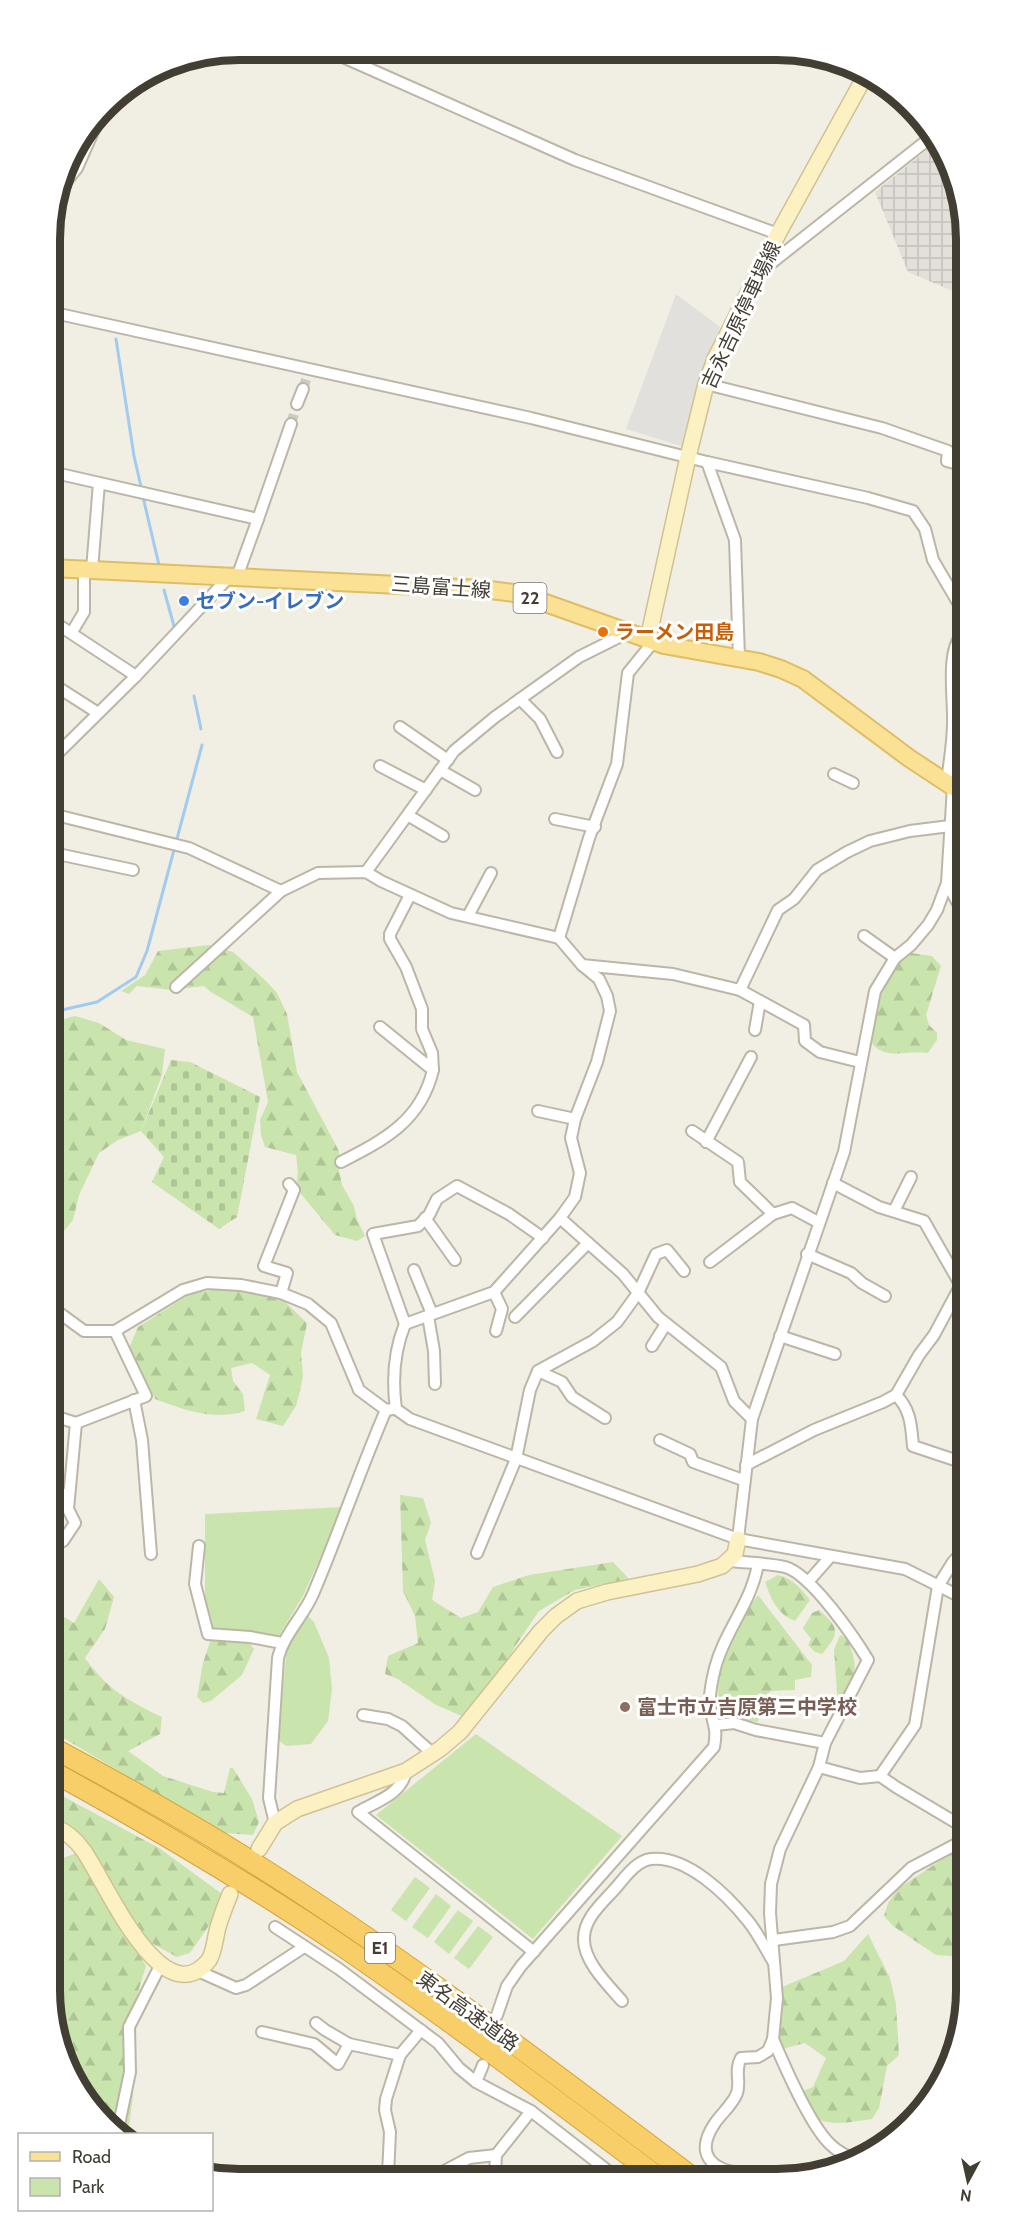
<svg xmlns="http://www.w3.org/2000/svg" width="1016" height="2229" font-family="Cabin,'Noto Sans JP',sans-serif">
<defs>
<pattern id="industrial-grid" width="8" height="8" patternUnits="userSpaceOnUse" patternTransform="scale(1.5)"><rect width="8" height="8" fill="#e3dfd9"/><path d="M0 4h8M4 0v8" fill="none" stroke="#c4c0bb"/></pattern>
<pattern id="forest-firs" width="22" height="20" patternUnits="userSpaceOnUse" patternTransform="scale(1.5)"><rect width="22" height="20" fill="#cae4ae"/><path d="M5 1l3.5 6h-7zM16 11l3.5 6h-7z" fill="#afc596"/></pattern>
<pattern id="cemetery-stones" width="16" height="16" patternUnits="userSpaceOnUse" patternTransform="scale(1.5)"><rect width="16" height="16" fill="#cae4ae"/><path d="M2 7V4a2 2 0 0 1 4 0v3zM10 15v-3a2 2 0 0 1 4 0v3z" fill="#afc596"/></pattern>
</defs>
<rect width="100%" height="100%" fill="#f1eee4"/>
<polygon fill="url(#industrial-grid)" points="938,141 960,190 960,294 908,272 875,192"/>
<g fill="#cae4ae">
<polygon points="343,1507 303,1596 278,1637 214,1631 205,1600 205,1514"/>
<polygon points="307,1615 314,1622 329,1658 332,1689 328,1721 311,1744 286,1746 278,1740 287,1647"/>
<polygon points="476,1734 622,1836 533,1939 376,1815"/>
<polygon points="415,1877 430,1888 406,1921 391,1910"/>
<polygon points="436,1894 451,1906 428,1938 412,1927"/>
<polygon points="458,1910 473,1921 449,1954 434,1942"/>
<polygon points="478,1926 493,1937 469,1969 454,1958"/>
</g>
<g fill="url(#forest-firs)">
<polygon points="209,945 233,952 264,979 277,993 287,1014 297,1072 339,1151 339,1170 342,1185 354,1206 357,1220 365,1236 357,1241 335,1235 296,1188 298,1172 296,1155 265,1147 261,1135 260,1120 268,1102 253,1017 211,992 204,986 172,990 137,986 129,994 121,991 145,975 158,951"/>
<path d="M911,953L932,956L941,966L926,1015L929,1025L937,1033V1040L928,1053C913,1050 892,1058 878,1049C859,1036 874,1007 882,993C887,982 887,975 896,964C900,959 905,956 911,953Z"/>
<polygon points="75,1016 99,1023 126,1040 165,1049 162,1075 141,1131 118,1140 99,1153 79,1195 73,1220 56,1241 53,1240 53,1022"/>
<path d="M224,1288L282,1299L307,1323L301,1353L303,1376L300,1391L296,1406L283,1426L256,1419L270,1375L252,1363L231,1368L233,1381L243,1394L245,1411C213,1421 185,1410 155,1399L129,1348L138,1327L190,1294Z"/>
<polygon points="400,1495 423,1498 431,1523 425,1540 435,1581 432,1600 461,1618 478,1612 493,1587 529,1575 613,1562 629,1579 575,1590 539,1611 516,1645 502,1670 462,1716 436,1705 398,1679 385,1674 388,1656 418,1643 415,1616 403,1591"/>
<path d="M778,1575C794,1579 800,1588 810,1600L795,1621C777,1614 771,1599 765,1582Z"/>
<path d="M99,1579L114,1597L105,1629L85,1658C108,1690 127,1700 162,1717L160,1734L128,1751L163,1776L213,1792L224,1793L230,1768H233L252,1799L259,1822L253,1835L223,1833L55,1733V1611L74,1623Z"/>
<path d="M758,1595L812,1665L811,1677L795,1680V1690L770,1691L758,1722L745,1720L719,1703C713,1672 740,1620 758,1595Z"/>
<path d="M819,1610C839,1628 841,1632 822,1654L815,1652L808,1645L811,1639L803,1628L812,1613Z"/>
<path d="M840,1635L847,1638C861,1672 855,1676 838,1706L834,1650Z"/>
<polygon points="212,1636 246,1640 254,1649 242,1675 211,1701 203,1703 197,1697 203,1663"/>
<polygon points="55,1792 159,1848 222,1894 219,1911 190,1953 177,1957 146,1940 85,1841 55,1818"/>
<polygon points="966,1847 966,1957 936,1955 893,1926 884,1916 888,1903 898,1889 947,1856"/>
<polygon points="77,1853 146,1966 125,2035 133,2095 128,2134 114,2132 81,2095 56,2039 57,1860"/>
<path d="M868,1934L890,1978L896,2004L899,2055L887,2066L879,2108L872,2119C849,2122 824,2129 806,2111C802,2107 800,2098 798,2093L813,2087L826,2058L805,2043L782,2049L773,2033L777,1998L782,1987L844,1961Z"/>
</g>
<polygon fill="url(#cemetery-stones)" points="171,1060 190,1062 260,1097 237,1217 219,1229 152,1182 164,1157 141,1131"/>
<polygon fill="#e2e0dc" points="676,294 720,327 701,372 684,447 626,429"/>
<g fill="none" stroke-linecap="round" stroke-linejoin="round">
<g stroke="#a2cbed" stroke-width="3">
<polyline points="116,339 134,456 142,491"/>
<polyline points="143,497 159,565"/>
<polyline points="164,590 174,626"/>
<polyline points="194,696 201,729"/>
<polyline points="53,1012 97,1002 136,977 147,951 202,745"/>
</g>
<g stroke="#cecbc1" stroke-width="10" stroke-dasharray="10 5" stroke-linecap="butt">
<polyline points="303,389 307,377"/>
<polyline points="291,424 297,404"/>
</g>
<defs>
<g id="street">
<polyline points="327,50 575,160 778,234"/>
<polyline points="60,189 77,168 101,114"/>
<polyline points="50,230 57,241"/>
<polyline points="760,272 935,134"/>
<polyline points="50,312 531,418 707,462 868,498 913,511 925,529 933,560 960,606 959,624 961,628"/>
<polyline points="706,384 882,428 948,451 947,461 961,465"/>
<polyline points="297,404 303,389"/>
<polyline points="707,462 735,540 739,658"/>
<polyline points="51,472 258,519 237,577"/>
<polyline points="258,519 291,424"/>
<polyline points="92,570 99,483"/>
<polyline points="51,620 136,676"/>
<polyline points="72,632 84,612 84,570"/>
<polyline points="51,683 98,713"/>
<polyline points="520,699 540,719 557,752"/>
<polyline points="400,727 448,760"/>
<polyline points="52,759 136,676 229,577"/>
<polyline points="380,766 426,790"/>
<polyline points="440,770 475,790"/>
<polyline points="834,774 853,783"/>
<path d="M947,783C949,763 953,743 953,723C954,700 946,653 961,636"/>
<polyline points="52,814 189,848 281,891"/>
<polyline points="58,815 53,853 133,870"/>
<polyline points="409,816 443,836"/>
<polyline points="555,819 595,827"/>
<polyline points="366,872 454,751 495,717 579,657 629,632"/>
<polyline points="947,883 962,911"/>
<polyline points="410,895 390,934 390,939 406,967 422,1009 422,1029 432,1053 433,1070"/>
<polyline points="468,916 491,873"/>
<polyline points="864,936 895,958"/>
<polyline points="559,938 589,838 617,764 628,673 654,641"/>
<polyline points="582,965 673,974 740,990 804,1025 805,1041 820,1052 860,1062"/>
<path d="M176,987L281,891L318,873L366,872L381,881L451,913L559,938L582,965L599,979L607,996L610,1011L597,1062L575,1119L571,1138L580,1173L575,1197L560,1218L494,1292L405,1324C394,1351 392,1380 396,1409L410,1419L738,1539L905,1569L965,1599"/>
<polyline points="740,990 778,910 794,899 817,870 847,852 870,841 910,831 950,826"/>
<polyline points="755,1030 760,1001"/>
<polyline points="538,1111 575,1119"/>
<polyline points="692,1131 738,1162 740,1182 773,1214 792,1208 818,1222"/>
<polyline points="706,1142 751,1057"/>
<path d="M341,1162C384,1140 421,1121 433,1070L380,1027"/>
<polyline points="833,1183 879,1207 924,1221 960,1284"/>
<polyline points="894,1211 911,1177"/>
<polyline points="425,1218 455,1260"/>
<polyline points="560,1218 623,1274 658,1317 721,1367 734,1401 752,1419"/>
<polyline points="807,1254 851,1273 862,1283 885,1296"/>
<polyline points="710,1262 773,1214"/>
<polyline points="414,1270 432,1314"/>
<polyline points="494,1292 502,1309 496,1331"/>
<polyline points="281,1293 287,1273 264,1266 294,1190 289,1184"/>
<polyline points="54,1309 84,1331 115,1331 183,1290 207,1283 241,1285 281,1293 308,1304 331,1323 359,1390 386,1410 393,1409"/>
<polyline points="428,1316 434,1351 435,1384"/>
<polyline points="515,1317 588,1243"/>
<polyline points="405,1324 373,1234 418,1226 429,1215 437,1199 457,1186 509,1214 543,1238"/>
<polyline points="780,1336 835,1354"/>
<polyline points="652,1346 666,1324"/>
<polyline points="538,1371 562,1382 572,1397 605,1418"/>
<path d="M896,1395C911,1410 911,1425 913,1446L964,1463"/>
<polyline points="134,1400 142,1440 151,1554"/>
<polyline points="54,1416 76,1423 146,1396 115,1331"/>
<polyline points="660,1440 690,1454 693,1462 743,1480"/>
<polyline points="746,1465 814,1430 883,1402 896,1395 919,1355 934,1335 964,1279"/>
<polyline points="54,1492 69,1495"/>
<polyline points="738,1539 752,1419 844,1152 875,991 895,958 911,945 928,925 937,910 947,883 953,787"/>
<polyline points="54,1546 63,1541 75,1523 68,1509 76,1423"/>
<polyline points="199,1546 195,1584 208,1634 250,1637 282,1643"/>
<polyline points="477,1553 516,1459 530,1390 538,1371 593,1341 617,1322 638,1293 656,1254 667,1250 684,1271"/>
<path d="M730,1561C748,1563 768,1563 785,1567C811,1574 854,1637 868,1660L825,1743L819,1767L780,1849L771,1884L770,1913L777,1998L773,2039L768,2051L758,2057L741,2058C734,2070 741,2082 737,2093C733,2104 722,2113 715,2123C694,2154 711,2171 744,2173"/>
<polyline points="808,1582 830,1557"/>
<polyline points="363,1715 388,1719 402,1726 433,1754"/>
<polyline points="716,1725 734,1723 756,1730 825,1743"/>
<polyline points="819,1767 860,1778 880,1776 896,1787 965,1828"/>
<path d="M406,1771C402,1794 377,1801 358,1812L534,1952"/>
<polyline points="880,1776 915,1725 938,1586 953,1562 965,1549"/>
<path d="M275,1823L269,1798L278,1658C284,1634 303,1617 313,1594C339,1533 360,1470 386,1410"/>
<polyline points="275,1927 339,1969 438,2043 459,2068 476,2082 531,2111 612,2174"/>
<polyline points="774,1940 833,1932 850,1926 911,1868 966,1839"/>
<polyline points="198,1971 236,1988 246,1985 304,1947"/>
<path d="M622,2001C609,1986 584,1962 584,1940C583,1920 601,1904 613,1891C624,1879 635,1861 651,1859C687,1855 727,1895 748,1921C758,1933 766,1950 774,1963"/>
<path d="M497,2015L507,1986L521,1966L714,1747C718,1726 712,1724 710,1705C709,1693 712,1680 715,1668C725,1630 751,1604 758,1564"/>
<polyline points="316,2023 325,2030 349,2044"/>
<polyline points="262,2032 314,2044 338,2064 349,2044 400,2055 421,2030"/>
<path d="M773,2039C784,2065 811,2127 831,2145C838,2152 847,2156 855,2160"/>
<polyline points="476,2082 483,2065"/>
<polyline points="905,2119 912,2122"/>
<polyline points="117,2134 130,2072 129,2027 160,1966"/>
<polyline points="388,2175 390,2132 385,2110 386,2099 400,2055"/>
<polyline points="437,2175 469,2158 496,2155"/>
<polyline points="495,2175 496,2155 531,2111"/>
</g>
<g id="secondary">
<polyline points="648,639 688,457 706,384 715,359 778,234 864,78"/>
<path d="M55,1827C67,1832 76,1840 83,1850C104,1878 162,2019 209,1960C215,1951 215,1935 219,1924C222,1914 226,1904 230,1894"/>
<polyline points="259,1849 275,1823 297,1809 406,1771 440,1749 460,1732 541,1631 556,1616 577,1601 607,1592 698,1574 722,1566 735,1554 738,1539"/>
</g>
<polyline id="primary" points="51,568 482,589 514,593 537,600 664,645 759,662 781,669 803,679 909,758 953,787 962,790"/>
<g id="highway">
<path d="M55,1749C122,1785 188,1821 252,1862C404,1957 545,2067 688,2174"/>
<path d="M55,1773C151,1826 247,1882 339,1944C446,2017 550,2096 654,2174"/>
</g>
</defs>
<use href="#street" stroke="#bcb6a7" stroke-width="14"/>
<use href="#secondary" stroke="#d0c295" stroke-width="18"/>
<use href="#primary" stroke="#debe65" stroke-width="20"/>
<use href="#highway" stroke="#d6a339" stroke-width="22"/>
<use href="#street" stroke="#fff" stroke-width="10"/>
<use href="#secondary" stroke="#fcf1c3" stroke-width="15"/>
<use href="#primary" stroke="#fae194" stroke-width="16"/>
<use href="#highway" stroke="#f8ce68" stroke-width="20"/>
</g>
<circle fill="#3f7fe0" stroke="#fff" stroke-width="2" cx="184" cy="601" r="6"/>
<circle fill="#e8710a" stroke="#fff" stroke-width="2" cx="603" cy="632" r="6"/>
<circle fill="#8d6e63" stroke="#fff" stroke-width="2" cx="625" cy="1707" r="6"/>
<g text-anchor="middle" stroke-width="6" stroke-linejoin="round" paint-order="stroke">
<g fill="#fff" stroke="#7b7871" stroke-width="1.5">
<rect x="513.5" y="583" width="33" height="30" rx="4.5"/>
<rect x="365" y="1933" width="30" height="30" rx="4.5"/>
</g>
<g font-size="18" font-weight="bold" fill="#433e34">
<text x="530" y="604">22</text>
<text x="380" y="1954">E1</text>
</g>
<g font-size="20" fill="#433e34" stroke="#fff">
<text transform="translate(741 315) rotate(-65)" y="7">吉永吉原停車場線</text>
<text transform="translate(441 587) rotate(4)" y="7">三島富士線</text>
<text transform="translate(468 2011) rotate(36)" y="7">東名高速道路</text>
</g>
<g font-size="20" font-weight="bold" fill="#366cbe" stroke="#fff" text-anchor="start">
<text x="196" y="608">セブン-イレブン</text>
</g>
<g font-size="20" font-weight="bold" fill="#c56008" stroke="#fff" text-anchor="start">
<text x="615" y="639">ラーメン田島</text>
</g>
<g font-size="20" font-weight="bold" fill="#785e54" stroke="#fff" text-anchor="start">
<text x="637" y="1714">富士市立吉原第三中学校</text>
</g>
</g>
<path d="M0 0H1016V2229H0ZM239 60H777A179 179 0 0 1 956 239V1990A179 179 0 0 1 777 2169H239A179 179 0 0 1 60 1990V239A179 179 0 0 1 239 60Z" fill="#fff" fill-rule="evenodd"/>
<path fill="none" stroke="#433e34" stroke-width="8" d="M239 60H777A179 179 0 0 1 956 239V1990A179 179 0 0 1 777 2169H239A179 179 0 0 1 60 1990V239A179 179 0 0 1 239 60Z"/>
<rect x="18" y="2133" width="195" height="78" fill="#ffffff" stroke="#b4b2ae" stroke-width="1.5"/>
<rect x="30" y="2152" width="30" height="9" fill="#fae194" stroke="#b4b2ae" stroke-width="1.5"/>
<text x="72" y="2163" font-size="18" fill="#433e34">Road</text>
<rect x="30" y="2178" width="30" height="18" fill="#cae4ae" stroke="#b4b2ae" stroke-width="1.5"/>
<text x="72" y="2193" font-size="18" fill="#433e34">Park</text>
<g transform="translate(968 2181) rotate(188)" stroke="#ffffff" stroke-width="4.5" paint-order="stroke">
<path d="M0-4.5L10 22L0 15L-10 22Z" fill="#433e34"/>
<text y="-9" font-size="16" font-weight="bold" text-anchor="middle" fill="#433e34">N</text>
</g>
</svg>
